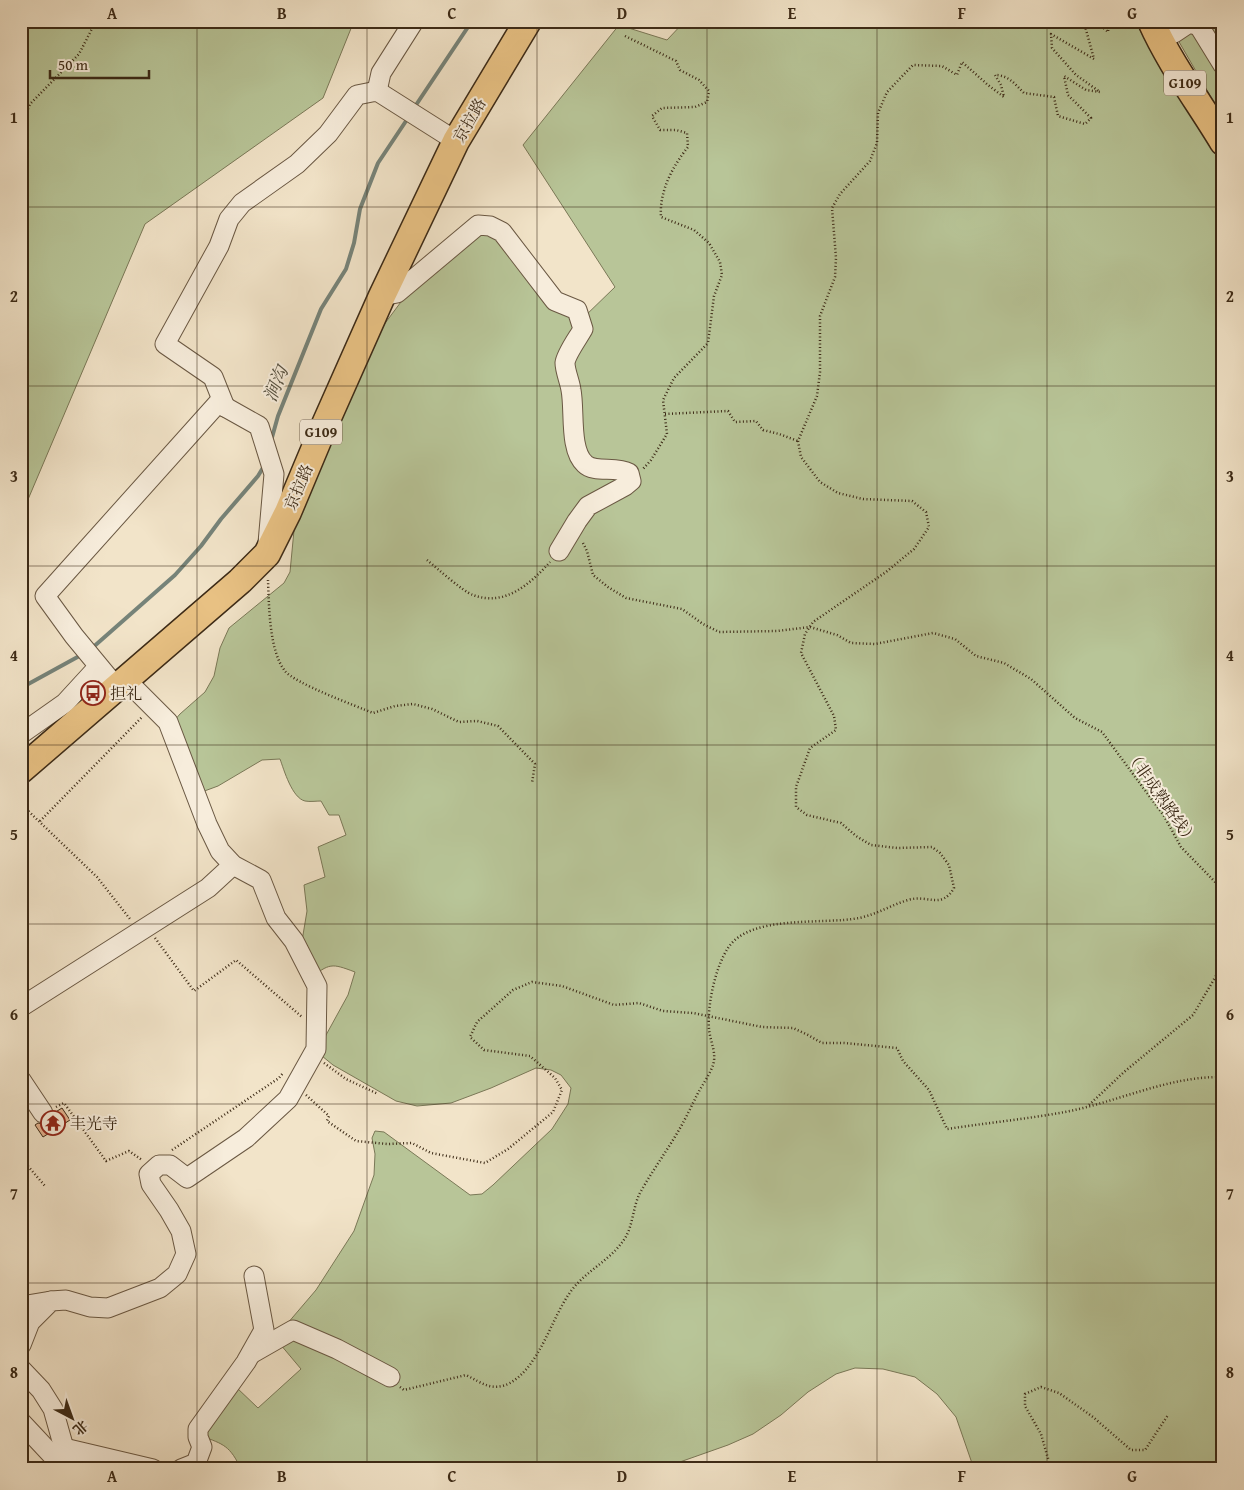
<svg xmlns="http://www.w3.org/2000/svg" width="1244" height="1490" font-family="'Gentium Book Plus','Noto Serif SC',serif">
<rect width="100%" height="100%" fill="#f2e4c9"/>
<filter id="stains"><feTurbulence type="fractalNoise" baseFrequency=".004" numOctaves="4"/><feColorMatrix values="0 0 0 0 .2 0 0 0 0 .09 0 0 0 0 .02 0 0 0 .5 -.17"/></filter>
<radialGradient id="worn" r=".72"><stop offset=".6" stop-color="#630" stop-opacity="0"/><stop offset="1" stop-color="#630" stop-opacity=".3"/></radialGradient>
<g fill="#b8c598" stroke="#7a7857">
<polygon points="21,21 354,21 323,98 145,224 21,516"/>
<path d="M685,21H1135L1158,64L1197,114L1223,158V1469H1051L1041,1465L1036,1469H974L956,1417L937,1394L915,1377L883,1369L855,1368L836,1374L808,1392L781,1415L753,1434L728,1445L660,1469H241C230,1446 224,1444 201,1436L236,1387L258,1408L301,1369L275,1338L316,1290L354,1231L374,1175L375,1154L372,1138L375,1131L384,1132L470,1195L482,1194L493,1185L552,1129L568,1104L571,1088L561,1075L551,1070L536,1068L491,1088L451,1103L417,1106L396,1101L333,1065L322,1056L320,1046L348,995L355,972C331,963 330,963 309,979L302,941L307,911L304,885L325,877L318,847L346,835L339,815H329L321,801C316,801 310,802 305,801C292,798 284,770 280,759L262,760L218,786L199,793L174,721L180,714L205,692L214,676L220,648L229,628L284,583L290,572L295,520L305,486L383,326L436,255L487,232L582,319L615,287L523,145L619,25L667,40Z"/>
<polygon points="1167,21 1223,21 1223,118"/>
</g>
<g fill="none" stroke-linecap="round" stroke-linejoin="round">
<g stroke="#768379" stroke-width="4">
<polyline points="414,108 472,21"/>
<polyline points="271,441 278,416 321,309 346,269 354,243 360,209 378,163 408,118"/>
<polyline points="91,649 175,575 201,546 221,519 258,476 264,466"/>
<polyline points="21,688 83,654"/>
</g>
</g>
<polygon fill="#e6b591" stroke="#3c2a16" points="62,1108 70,1120 43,1137 35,1125 38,1123 43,1124 49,1123 53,1118 54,1113"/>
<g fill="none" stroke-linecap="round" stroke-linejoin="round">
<defs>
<g id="minor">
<polyline points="1174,33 1189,23 1199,26 1223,65"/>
<polyline points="377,91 381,73 414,21"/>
<path d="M382,296L397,293L478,225L490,226L502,232L555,301L577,310L583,329C578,338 566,354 565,363C565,371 570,382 571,390C575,410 569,450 585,464C594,473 616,466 629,473L631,481L625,486L588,506L577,521L559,551"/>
<polyline points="225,407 213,377 165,344 219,246 229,219 242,203 297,164 328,134 357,95 377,91 456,141"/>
<polyline points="117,688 74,636 45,596 218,403 259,426 274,474 268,543"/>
<polyline points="21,734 65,703 98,667"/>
<polyline points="21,1007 208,888 233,865"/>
<polyline points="21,1080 43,1113"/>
<polyline points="21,1306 51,1301"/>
<polyline points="21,1345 30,1322 51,1301 66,1300 90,1307 108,1308 160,1288 177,1274 186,1254 181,1231 169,1210 151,1184 149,1174 159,1165 170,1165 187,1178 246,1138 288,1099 316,1049 317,986 294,941 276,918 261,880 233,865 220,851 207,824 168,722 126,680"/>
<polyline points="251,1354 293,1330 337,1349 390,1377"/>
<polyline points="21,1369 41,1390 53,1409 64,1448"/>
<polyline points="21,1422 65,1469"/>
<polyline points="76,1469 64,1448 153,1469"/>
<polyline points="181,1469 196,1463 202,1447 198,1437 198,1429 246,1362 264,1330 254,1276"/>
</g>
<g id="highway">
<path d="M1151,21C1170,64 1199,102 1223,142"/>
<polyline points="21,770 240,581 267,554 288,512 322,431 382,296 456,141 528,21"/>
</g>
</defs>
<use href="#minor" stroke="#6a5843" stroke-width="21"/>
<use href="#highway" stroke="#3c2a16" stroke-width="29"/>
<g stroke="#3c2a16" stroke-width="2.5" stroke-dasharray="1 2.5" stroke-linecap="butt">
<polyline points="1096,21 1108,32 1109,21"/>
<path d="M625,36L676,61L680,70L699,80L709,91L707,102L695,107L662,108L652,116L660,130H676L687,133L688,147C673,166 659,191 661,217L694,230L709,243L720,262L722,275L714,296L708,343L674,378L663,400L667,434L651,460L643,469"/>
<polyline points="21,125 30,104 79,54 96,21"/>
<polyline points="665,414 728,411 735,422 756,421 763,430 779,434 798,441"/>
<polyline points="583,543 587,551 593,575 608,587 626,598 682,609 703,624 719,632 777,631 810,627 837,635 851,643 875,644 933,633 955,639 976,656 1004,663 1031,679 1075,718 1102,732 1164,816 1181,847 1216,883 1223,894"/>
<path d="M427,560C437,568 462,591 473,595C505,607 530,584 550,562"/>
<path d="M268,580C269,605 269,651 285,671C294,683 356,706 373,713L395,706L413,704L432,709L459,722L477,721L498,726L535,764L532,783"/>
<polyline points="21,804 97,877 130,919"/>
<polyline points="40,821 142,717"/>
<polyline points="155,938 194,991 236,960 302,1017"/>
<polyline points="324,1063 346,1079 378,1094"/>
<path d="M306,1095L329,1116L327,1121L356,1141L387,1144L412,1143L431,1153L485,1163L508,1149L553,1112L562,1090L555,1078L530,1056L484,1050L470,1037L477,1022L513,990L532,982L562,986L614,1005L639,1003L663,1011L693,1013L762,1027L793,1028L808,1035L822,1043H844L897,1048L903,1061L929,1090L947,1129C986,1123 1027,1119 1065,1112C1118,1102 1168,1076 1223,1077"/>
<polyline points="1089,1105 1124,1072 1193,1015 1223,964"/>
<polyline points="56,1107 64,1103 106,1161 129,1151 142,1160"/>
<polyline points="172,1150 279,1078 283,1073"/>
<polyline points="21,1158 45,1186"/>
<path d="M400,1387L404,1390L466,1375C482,1383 492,1392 510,1383C539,1367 551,1320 569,1294C584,1271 611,1261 625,1238C633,1226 633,1206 640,1193C651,1173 664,1155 676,1135C684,1122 691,1107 698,1093C703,1084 710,1074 713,1065C717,1053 710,1041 709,1029C707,1006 715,968 728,948C750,914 823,925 859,918C878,914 891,905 908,900C928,894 941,910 954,888L949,865L940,853L932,847L897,848L871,845L856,836L841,823L807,815L796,807V787L810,748L836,730L834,716L801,653L805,634L813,622L886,572L914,549L929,527L926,512L912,501L863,499L838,493L820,482L801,457L798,441L817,396L820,372V316L835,277L836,258L832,208L840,194L870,161L877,143L878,113L887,92L913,65L942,66L957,75L962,62L988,85L1004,97L1001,85L995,75C1008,75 1015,84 1024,93L1054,97L1058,116L1085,124L1091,118L1068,95L1064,76L1086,90L1100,92L1076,75L1052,48L1051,34L1094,59L1085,26L1087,21"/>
<polyline points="1051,1469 1041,1434 1025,1406 1025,1394 1041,1387 1059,1393 1093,1417 1131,1450 1145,1450 1168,1415"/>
</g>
<use href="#minor" stroke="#f7eddc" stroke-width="19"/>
<use href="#highway" stroke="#e9c284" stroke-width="26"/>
</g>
<path fill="none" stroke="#3c2a16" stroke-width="1" stroke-opacity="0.55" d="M197,21V1469M367,21V1469M537,21V1469M707,21V1469M877,21V1469M1047,21V1469M21,207H1223M21,386H1223M21,566H1223M21,745H1223M21,924H1223M21,1104H1223M21,1283H1223"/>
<defs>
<symbol id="bus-ring" viewBox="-11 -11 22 22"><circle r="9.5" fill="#f7eddc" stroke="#8f2418" stroke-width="1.5"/><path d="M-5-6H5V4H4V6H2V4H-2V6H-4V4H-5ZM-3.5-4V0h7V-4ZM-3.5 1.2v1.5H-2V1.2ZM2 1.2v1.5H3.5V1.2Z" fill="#8f2418"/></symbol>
<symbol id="temple-ring" viewBox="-11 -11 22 22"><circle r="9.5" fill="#f7eddc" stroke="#8f2418" stroke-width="1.5"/><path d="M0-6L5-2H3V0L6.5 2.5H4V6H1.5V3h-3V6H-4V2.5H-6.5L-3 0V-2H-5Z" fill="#8f2418"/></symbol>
</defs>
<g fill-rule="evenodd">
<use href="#bus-ring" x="79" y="679" width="28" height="28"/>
<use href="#temple-ring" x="39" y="1109" width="28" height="28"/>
</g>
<g text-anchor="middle" stroke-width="4" stroke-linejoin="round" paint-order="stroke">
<g fill="#f7eddc" stroke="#746451" stroke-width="1">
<rect x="1164" y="70.5" width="42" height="25" rx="4"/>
<rect x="300" y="419.5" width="42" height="25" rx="4"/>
</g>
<g font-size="15" font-weight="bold" fill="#3c2a16">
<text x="1185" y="88">G109</text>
<text x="321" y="437">G109</text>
</g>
<g font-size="16" fill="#3c2a16" stroke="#f7eddc">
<text transform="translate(469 120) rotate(-60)" y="6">京拉路</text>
<text transform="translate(298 487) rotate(-67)" y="6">京拉路</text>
<text transform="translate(1162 797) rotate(55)" y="6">（非成熟路线）</text>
</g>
<g font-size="16" fill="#3c2a16" stroke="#f7eddc" text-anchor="start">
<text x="110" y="699">担礼</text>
<text x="70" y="1129">丰光寺</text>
</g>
<g font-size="18" font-style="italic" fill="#544f3f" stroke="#f7eddc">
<text transform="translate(276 384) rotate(-68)" y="6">涧沟</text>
</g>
</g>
<rect width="1244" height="1490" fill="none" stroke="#f2e4c9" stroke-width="55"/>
<g transform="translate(72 1418) rotate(139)" stroke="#f7eddc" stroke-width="4" paint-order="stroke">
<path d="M0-4L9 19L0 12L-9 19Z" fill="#3c2a16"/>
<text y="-8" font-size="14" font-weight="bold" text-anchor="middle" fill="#3c2a16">北</text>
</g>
<path d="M50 70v8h99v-8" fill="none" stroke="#3c2a16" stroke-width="2.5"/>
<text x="58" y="70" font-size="15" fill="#3c2a16" stroke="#f7eddc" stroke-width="4" paint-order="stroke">50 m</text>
<rect x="28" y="28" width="1188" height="1434" fill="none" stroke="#3c2a16" stroke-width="2"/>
<g font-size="16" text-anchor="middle" font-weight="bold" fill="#3c2a16">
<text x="112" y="19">A</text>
<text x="282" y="19">B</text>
<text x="452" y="19">C</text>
<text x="622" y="19">D</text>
<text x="792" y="19">E</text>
<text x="962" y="19">F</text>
<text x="1132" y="19">G</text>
<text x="14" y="123">1</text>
<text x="1230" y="123">1</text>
<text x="14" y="302">2</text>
<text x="1230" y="302">2</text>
<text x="14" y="482">3</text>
<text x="1230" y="482">3</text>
<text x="14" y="661">4</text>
<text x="1230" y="661">4</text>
<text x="14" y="840">5</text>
<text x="1230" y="840">5</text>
<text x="14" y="1020">6</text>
<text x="1230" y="1020">6</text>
<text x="14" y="1199">7</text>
<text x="1230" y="1199">7</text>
<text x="14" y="1378">8</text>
<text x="1230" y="1378">8</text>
<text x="112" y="1482">A</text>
<text x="282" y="1482">B</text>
<text x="452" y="1482">C</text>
<text x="622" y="1482">D</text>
<text x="792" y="1482">E</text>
<text x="962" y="1482">F</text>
<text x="1132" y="1482">G</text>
</g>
<rect width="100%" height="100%" filter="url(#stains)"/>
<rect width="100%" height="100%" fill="url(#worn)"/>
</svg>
